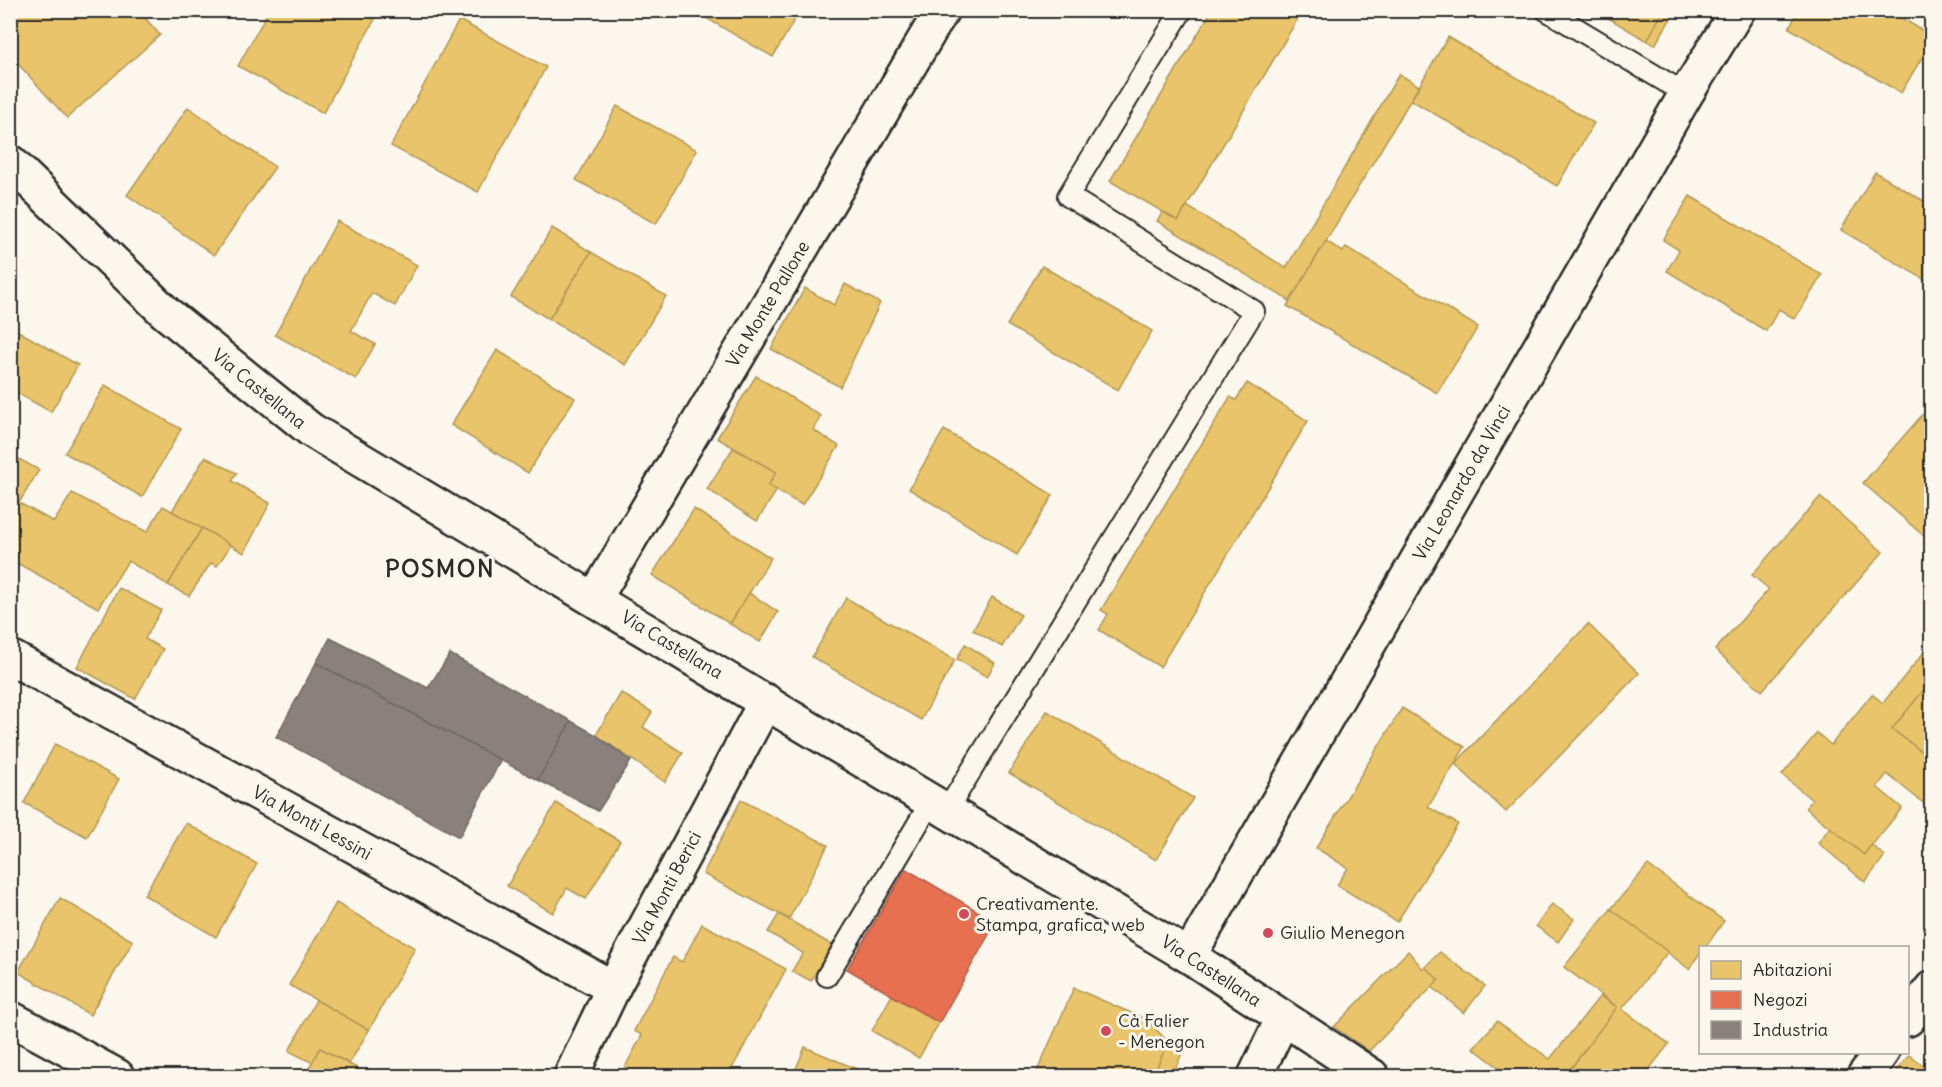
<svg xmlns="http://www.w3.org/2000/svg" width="1942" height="1087" font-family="Delius,sans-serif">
<rect width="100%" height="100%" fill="#fbf7ec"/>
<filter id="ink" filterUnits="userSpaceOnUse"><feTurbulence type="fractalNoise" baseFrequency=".0167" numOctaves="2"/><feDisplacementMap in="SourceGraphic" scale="12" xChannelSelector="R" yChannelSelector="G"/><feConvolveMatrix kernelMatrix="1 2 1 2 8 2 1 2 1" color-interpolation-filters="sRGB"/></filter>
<g filter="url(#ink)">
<g fill="#e9c46a" stroke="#b09657" stroke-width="1.5">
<polygon points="10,10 138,10 160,35 67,118 10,55"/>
<polygon points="269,10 380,10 323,113 238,66"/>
<polygon points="704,10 800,10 773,57 701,15"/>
<polygon points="1212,10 1303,10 1178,221 1110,181"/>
<polygon points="1595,10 1664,10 1647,41"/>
<polygon points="1664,10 1676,10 1655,45 1647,41"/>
<polygon points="1799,10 1888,10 1932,36 1932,40 1901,93 1789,28"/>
<polygon points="459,20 546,67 478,192 391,146"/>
<polygon points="1448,37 1594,123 1557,186 1411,100"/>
<polygon points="1399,74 1419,86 1290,301 1157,221 1163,212 1178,221 1187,206 1286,268"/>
<polygon points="617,106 697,150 656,224 576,180"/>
<polygon points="188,107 275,167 214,255 127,195"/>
<polygon points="1875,172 1932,206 1932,284 1841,230"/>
<polygon points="1690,196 1822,275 1795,319 1779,309 1766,331 1667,271 1679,250 1663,240"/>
<polygon points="337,221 417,265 395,306 372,293 351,331 375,344 356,379 275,335"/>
<polygon points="552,228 591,252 549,319 511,297"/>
<polygon points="1326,241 1343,252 1346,247 1478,327 1437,393 1287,306"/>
<polygon points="591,252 666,296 625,365 549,319"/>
<polygon points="1042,266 1152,331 1118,390 1007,325"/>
<polygon points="845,284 880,303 840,387 771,349 805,288 834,305"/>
<polygon points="11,327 78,365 51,412 10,389"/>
<polygon points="497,350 575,398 528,473 451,425"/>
<polygon points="756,376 821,416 813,430 839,446 802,505 768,486 776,472 717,438"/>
<polygon points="1247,383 1308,421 1160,667 1099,630 1108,614 1101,610 1230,397 1236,400"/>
<polygon points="105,385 181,429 142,497 65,453"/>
<polygon points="1923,414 1932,422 1932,543 1863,483"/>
<polygon points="944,430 1053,495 1017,555 909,489"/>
<polygon points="733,448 776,472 768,486 777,490 757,521 707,489"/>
<polygon points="10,454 39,470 19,503 54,522 72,493 147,532 163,506 202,528 168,585 128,561 98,608 17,563 10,573 10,541 16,533 10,530"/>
<polygon points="205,457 237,473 232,481 270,503 244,553 172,511"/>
<polygon points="1820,497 1883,552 1762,691 1715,650 1769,589 1752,575"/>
<polygon points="694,509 771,558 730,624 652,575"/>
<polygon points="202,528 231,545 217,566 211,563 189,596 168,585"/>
<polygon points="119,588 161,610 145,639 163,649 135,699 77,667"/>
<polygon points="749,593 778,612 760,642 730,624"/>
<polygon points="992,597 1021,615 1002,647 973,630"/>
<polygon points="846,598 955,660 921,720 812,657"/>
<polygon points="1588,624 1639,673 1506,812 1455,764"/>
<polygon points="965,644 995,663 987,677 957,659"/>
<polygon points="1929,646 1932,648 1932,680 1892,729 1932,759 1932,810 1887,774 1877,787 1902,808 1864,855 1806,808 1812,800 1782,775 1817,733 1831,745 1872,694 1883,703"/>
<polygon points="1932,680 1932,759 1892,729"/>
<polygon points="621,693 652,712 643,727 683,753 665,782 596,735"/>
<polygon points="1402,708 1465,747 1428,807 1458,824 1397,922 1337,885 1348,868 1316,848"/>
<polygon points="1047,711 1193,798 1156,860 1009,773"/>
<polygon points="10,739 20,744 10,760"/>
<polygon points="55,744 119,779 87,837 24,803"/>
<polygon points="741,800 828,845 789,919 703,874"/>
<polygon points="556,803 620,841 586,899 567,888 553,913 507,886"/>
<polygon points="186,823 257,864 216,937 144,895"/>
<polygon points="1830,827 1864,855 1871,845 1885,856 1865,882 1818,843"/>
<polygon points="1648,865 1724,921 1705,948 1700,948 1700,953 1689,969 1611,909"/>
<polygon points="60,898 133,941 90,1015 18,972"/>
<polygon points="336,903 415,948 369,1030 289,985"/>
<polygon points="1552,904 1574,919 1558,942 1536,926"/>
<polygon points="1611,909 1668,952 1622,1009 1669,1044 1644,1076 1565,1076 1617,1007 1564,967"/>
<polygon points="779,914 832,945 811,981 792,971 803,953 768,932"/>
<polygon points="702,924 786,969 728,1076 628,1076 622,1073 642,1035 634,1031 673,957 682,962"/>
<polygon points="1408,951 1423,969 1425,967 1439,980 1369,1051 1334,1027"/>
<polygon points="1440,952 1485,986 1464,1013 1432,987 1439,980 1425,967"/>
<polygon points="1074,988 1147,1020 1168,1042 1153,1076 1035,1076"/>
<polygon points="892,995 939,1023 919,1058 872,1031"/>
<polygon points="1600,996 1617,1007 1565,1076 1510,1076 1473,1048 1497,1021 1550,1059"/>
<polygon points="316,1000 369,1030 349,1064 320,1048 313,1063 289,1051"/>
<polygon points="1168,1042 1184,1049 1172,1076 1153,1076"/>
<polygon points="805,1047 873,1076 793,1076"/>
<polygon points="320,1048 349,1064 373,1076 305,1076"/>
<polygon points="1909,1055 1932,1072 1932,1076 1892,1076"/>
</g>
<polygon fill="#e76f51" stroke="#af5b46" stroke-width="1.5" points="906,869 996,922 939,1023 847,969"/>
<g fill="#8a817c" stroke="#6e6764" stroke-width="1.5">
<polygon points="330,638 428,688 450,654 571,721 538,780 316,663"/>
<polygon points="316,663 501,760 459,837 276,737"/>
<polygon points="571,721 596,735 631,761 598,811 538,780"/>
</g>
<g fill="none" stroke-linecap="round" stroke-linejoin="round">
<defs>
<g id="lane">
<polyline points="1546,10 1686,94"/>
<polyline points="947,810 1254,311 1068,196 1182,10"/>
<polyline points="827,976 932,800"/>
</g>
<g id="street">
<polyline points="595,598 942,10"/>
<polyline points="10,657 613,988"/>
<polyline points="10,1018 117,1076"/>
<polyline points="1908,1019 1932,988"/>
<polyline points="571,1076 613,988 766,701"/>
<polyline points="1255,1076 1283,1018"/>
<polyline points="1864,1076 1882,1052"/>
</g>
<g id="secondary">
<polyline points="10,162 166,313 311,430 1189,956 1372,1076"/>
<polyline points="1189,956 1686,94 1738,10"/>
</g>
</defs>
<use href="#lane" stroke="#2b2b2b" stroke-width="24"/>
<use href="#street" stroke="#2b2b2b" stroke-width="38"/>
<use href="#secondary" stroke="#2b2b2b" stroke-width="38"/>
<use href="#lane" stroke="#fbf7ec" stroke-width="20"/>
<use href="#street" stroke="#fbf7ec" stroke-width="33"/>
<use href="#secondary" stroke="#fbf7ec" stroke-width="33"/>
</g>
</g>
<g fill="#d1495b" stroke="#fbf7ec" stroke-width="2">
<circle cx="964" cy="914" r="6"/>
<circle cx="1268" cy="933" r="6"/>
<circle cx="1106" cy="1031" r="6"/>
</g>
<g text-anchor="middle" stroke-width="6" stroke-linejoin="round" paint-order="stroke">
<g font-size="18" fill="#2b2b2b" stroke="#fbf7ec">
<text transform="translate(768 304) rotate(-59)" y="6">Via Monte Pallone</text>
<text transform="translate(259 389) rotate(39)" y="6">Via Castellana</text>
<text transform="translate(1462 483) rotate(-60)" y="6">Via Leonardo da Vinci</text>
<text transform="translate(672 645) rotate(31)" y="6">Via Castellana</text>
<text transform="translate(312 823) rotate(29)" y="6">Via Monti Lessini</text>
<text transform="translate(667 888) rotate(-62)" y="6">Via Monti Berici</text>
<text transform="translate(1211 971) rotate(33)" y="6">Via Castellana</text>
</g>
<g font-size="18" fill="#2b2b2b" stroke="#fbf7ec" text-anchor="start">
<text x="976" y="910">Creativamente.<tspan x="976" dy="21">Stampa, grafica, web</tspan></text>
<text x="1280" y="939">Giulio Menegon</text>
<text x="1118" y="1027">Cà Falier<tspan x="1118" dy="21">- Menegon</tspan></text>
</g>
<g font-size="24" font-weight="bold" letter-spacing="1.5" fill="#2b2b2b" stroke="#fbf7ec">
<text x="440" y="577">POSMON</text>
</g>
</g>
<rect width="1942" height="1087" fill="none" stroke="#fbf7ec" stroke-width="36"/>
<rect x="18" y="18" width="1906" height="1051" fill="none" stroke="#2b2b2b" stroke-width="2" filter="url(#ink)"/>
<rect x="1699" y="946" width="210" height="108" fill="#fbf7ec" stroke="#a8a59f" stroke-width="1.5"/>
<rect x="1711" y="961" width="30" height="18" fill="#e9c46a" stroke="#a8a59f" stroke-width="1.5"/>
<text x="1753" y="976" font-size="18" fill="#2b2b2b">Abitazioni</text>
<rect x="1711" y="991" width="30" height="18" fill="#e76f51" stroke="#a8a59f" stroke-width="1.5"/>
<text x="1753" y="1006" font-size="18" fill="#2b2b2b">Negozi</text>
<rect x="1711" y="1021" width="30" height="18" fill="#8a817c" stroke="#a8a59f" stroke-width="1.5"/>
<text x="1753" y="1036" font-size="18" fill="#2b2b2b">Industria</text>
</svg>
